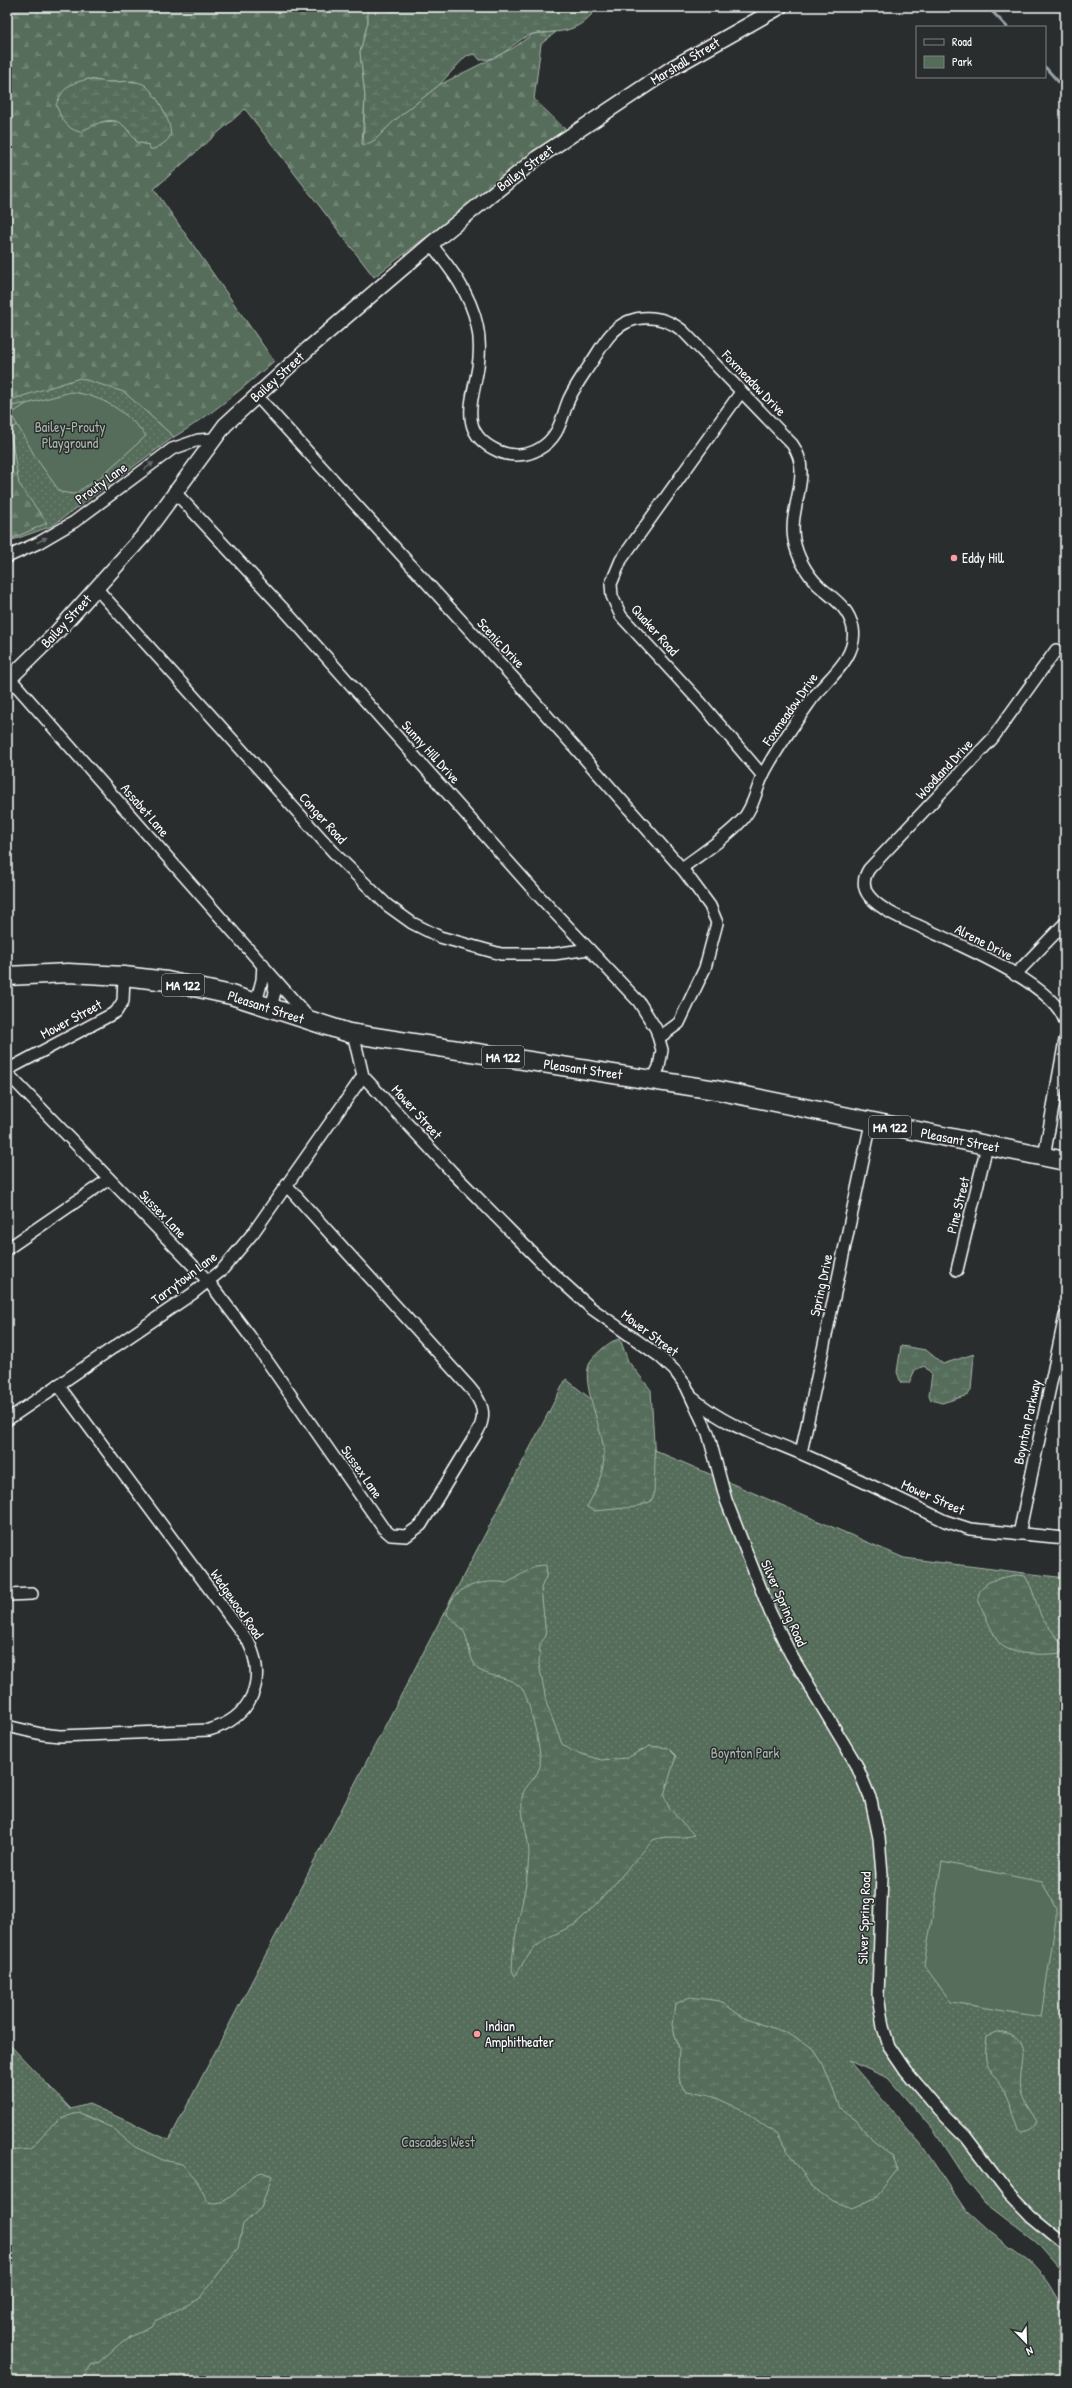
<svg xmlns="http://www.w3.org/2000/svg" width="1072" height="2388" font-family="'Patrick Hand',sans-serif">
<defs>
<pattern id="green-dots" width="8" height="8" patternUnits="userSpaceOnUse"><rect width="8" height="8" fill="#546d5a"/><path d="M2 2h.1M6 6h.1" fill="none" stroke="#6e8373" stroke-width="1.8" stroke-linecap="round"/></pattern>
<pattern id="forest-firs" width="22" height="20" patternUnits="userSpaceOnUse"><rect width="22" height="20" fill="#546d5a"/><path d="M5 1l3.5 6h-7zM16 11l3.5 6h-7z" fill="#6e8373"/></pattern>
<pattern id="wetland-marsh" width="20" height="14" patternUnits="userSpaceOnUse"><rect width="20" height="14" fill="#546d5a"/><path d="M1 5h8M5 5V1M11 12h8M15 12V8" fill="none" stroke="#6e8373"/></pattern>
</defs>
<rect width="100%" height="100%" fill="#2a2d2e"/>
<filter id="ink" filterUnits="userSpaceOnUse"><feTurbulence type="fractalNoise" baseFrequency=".025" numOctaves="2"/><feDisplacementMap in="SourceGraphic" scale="8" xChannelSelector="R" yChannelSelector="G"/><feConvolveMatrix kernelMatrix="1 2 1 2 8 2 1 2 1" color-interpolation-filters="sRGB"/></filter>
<g filter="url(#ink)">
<g fill="url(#green-dots)" stroke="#aab6ac">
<polygon points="100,340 174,437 52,526 7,542 7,401"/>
<polygon points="566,1379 654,1450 904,1558 1065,1578 1065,2275 1036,2242 985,2203 966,2180 934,2131 888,2078 849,2061 921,2144 966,2211 989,2232 1029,2261 1049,2283 1065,2310 1065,2381 7,2381 7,2042 71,2109 89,2104 169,2140"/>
</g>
<g fill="url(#forest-firs)" stroke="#aab6ac" fill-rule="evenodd">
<path d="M7,7H368V22L360,52L365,96L362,143L363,145L439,85L513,48L533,34L556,32L541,44L534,99L566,130L374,277L245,109L154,189L274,361C242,389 211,415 174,437L124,392L80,378L7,401ZM88,79L107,82L135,81L169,138L154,149L149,145L137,142L122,123L117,121L100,122Z"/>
<polygon points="7,412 19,484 47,523 7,541"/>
</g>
<g fill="url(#wetland-marsh)" stroke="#aab6ac">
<path d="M368,7H597C587,23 573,31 554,32C547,33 538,32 532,34C514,40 504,60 480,60L475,54L466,56L439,85L395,120L375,140L363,146L365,96L360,52L368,22Z"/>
<path d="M88,79C94,80 100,81 106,82C118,83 131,79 143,84C154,89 174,125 170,136C168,142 159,146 154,149H150L149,145L137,142C118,113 109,117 80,132C66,129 61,117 56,105C64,86 69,84 88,79Z"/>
<polygon points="21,404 39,404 40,415 7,430 7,407"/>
<path d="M620,1339L628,1361L651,1390L655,1461L654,1496L650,1502L635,1507L595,1511L587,1507C597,1488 604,1474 604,1452C603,1430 581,1384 589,1365C591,1358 597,1354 602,1349C608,1344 613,1340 620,1339Z"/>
<polygon points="901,1346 926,1350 943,1364 974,1354 971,1390 968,1395 942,1403 931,1400 929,1395 932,1374 924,1366 915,1370 909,1383 901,1383 897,1372"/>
<path d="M546,1565L547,1574L541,1588L546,1636L540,1644L539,1664L547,1705L562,1744L572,1751L601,1760L627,1758L650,1746L668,1748L676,1756L664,1795L669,1808L694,1835C680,1840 667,1834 653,1840L596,1905L574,1925L547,1938L532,1950L515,1976L512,1971C512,1931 528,1894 529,1854C529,1835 520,1816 522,1797C524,1785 537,1779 540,1766C543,1755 529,1700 523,1690C513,1676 491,1678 479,1670C470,1663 469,1644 465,1634C462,1626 452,1621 447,1614C451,1585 484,1579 507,1583L535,1566Z"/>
<path d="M1017,1575L1025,1576L1031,1587L1041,1616L1063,1646L1061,1653C1046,1655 1012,1656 1000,1644C995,1639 981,1607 978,1599C979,1579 1002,1578 1017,1575Z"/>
<polygon points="690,1997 720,2001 744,2018 787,2033 813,2048 823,2064 840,2108 857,2121 871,2140 893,2157 898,2169 875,2198 853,2208 832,2201 812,2187 776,2134 743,2110 707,2094 686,2091 680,2082 678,2071 679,2048 672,2025 675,2004"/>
<path d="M997,2032C1038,2037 1017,2064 1021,2091C1023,2102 1032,2112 1037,2122C1034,2128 1029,2131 1022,2132L1019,2129C1014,2116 1010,2100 1003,2089C987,2063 983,2069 987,2036Z"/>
<path d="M80,2113L112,2128L135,2147L163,2160L182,2164L196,2179L208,2202C232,2209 242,2177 262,2172L272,2176L261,2208L243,2224L238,2248L199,2299L155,2321L153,2325L123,2341L98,2363L91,2365L81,2381H7V2151L30,2149C45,2133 56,2116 80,2113Z"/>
</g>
<g fill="#546d5a" stroke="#aab6ac">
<path d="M71,392C103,396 126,411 146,436L99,478L74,494L60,492L36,458L11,414L26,404Z"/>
<polygon points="942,1862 1042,1882 1056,1909 1056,1919 1041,2017 951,2002 924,1965"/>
</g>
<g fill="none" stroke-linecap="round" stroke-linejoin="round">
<g stroke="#98a4ad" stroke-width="3">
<polyline points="988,7 1007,27"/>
<polyline points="1045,67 1065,89"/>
</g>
<defs>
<g id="minor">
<path d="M431,244C451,269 470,293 477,325C480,338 480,353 478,367C473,400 457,433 498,451C511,457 527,456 539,449C560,437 561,418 569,399C575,386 584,374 591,363C598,353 604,341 612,333C632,312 662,314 683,331L792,444C814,474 788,506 794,540C797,556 806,573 818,585C833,599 848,606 853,628C858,658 828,678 812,699C795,723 776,749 763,775C756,790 754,806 743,819C726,838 702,853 682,868"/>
<polyline points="741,392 621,560 611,584 612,596 621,616 701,703 763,776"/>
<polyline points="256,395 518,683 684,871 710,906 717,923 705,968 679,1023 660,1037"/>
<polyline points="174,491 288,614 537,894 639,1002 656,1029 662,1050 659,1067 653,1079"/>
<polyline points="7,557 38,543 74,522 172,449 198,440 214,439"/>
<polyline points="97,589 338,857 387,905 412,923 440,937 501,954 554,954 589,949"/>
<path d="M1056,650L992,739L869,869C863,878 862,888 870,897C881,910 903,919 919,926C956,944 1052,982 1065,1021"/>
<polyline points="7,675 309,1018"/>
<polyline points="1015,975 1065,923"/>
<polyline points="256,1003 262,980 263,964"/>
<polyline points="271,1008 275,992 272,977"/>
<polyline points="353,1033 363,1076 452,1172 550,1271 591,1308 659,1356 675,1371 686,1386 708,1433 726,1500 770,1612 791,1655 856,1764 871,1800 879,1838 882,1874 878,1996 883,2027 889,2046 906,2071 939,2110 966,2137 1008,2192 1031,2216 1065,2244"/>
<polyline points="7,1070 116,1012 123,1001 124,976"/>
<path d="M7,1073L209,1282L249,1335L383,1528L391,1535L406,1536L421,1525L478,1431C487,1414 482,1402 470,1388L287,1186"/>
<polyline points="1044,1157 1065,1040"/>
<polyline points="7,1249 109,1179"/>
<polyline points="957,1270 987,1146"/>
<path d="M694,1399C725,1426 765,1438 802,1454C850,1475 898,1498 945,1521L970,1529L1065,1538"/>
<polyline points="7,1420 192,1294 222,1270 253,1233 363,1076"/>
<polyline points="801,1453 871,1123"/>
<polyline points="1019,1534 1065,1316"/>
<polyline points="7,1595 32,1594"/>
<path d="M7,1726L41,1734L60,1736L209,1730C251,1718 268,1681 248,1641L58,1385"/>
</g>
<polyline id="tertiary" points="7,681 57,632 144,535 225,425 308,349 431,244 537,158 672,68 780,7"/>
<polyline id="primary" points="7,976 68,973 124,976 167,981 231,995 349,1033 716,1090 1065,1161"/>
</defs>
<use href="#minor" stroke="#fff" stroke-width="14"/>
<use href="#tertiary" stroke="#fff" stroke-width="17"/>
<use href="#primary" stroke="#fff" stroke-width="21"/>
<use href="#minor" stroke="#2a2d2e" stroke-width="11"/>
<use href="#tertiary" stroke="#2a2d2e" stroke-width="14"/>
<use href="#primary" stroke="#2a2d2e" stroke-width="18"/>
</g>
<defs><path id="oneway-solid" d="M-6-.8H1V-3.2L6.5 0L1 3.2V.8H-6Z"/></defs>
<g fill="#6a6c6d">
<use href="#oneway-solid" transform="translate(149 466) rotate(-37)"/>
<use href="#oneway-solid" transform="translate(42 540) rotate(-28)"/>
</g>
</g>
<g fill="#ff9aa2" stroke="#2a2d2e" stroke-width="1.5">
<circle cx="954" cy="558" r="4"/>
<circle cx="477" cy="2034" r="4"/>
</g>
<g text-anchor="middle" stroke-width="3" stroke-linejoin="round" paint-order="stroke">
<g fill="#2a2d2e" stroke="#bfc0c0" stroke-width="1">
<rect x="162" y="974" width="42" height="22" rx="3"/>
<rect x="482" y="1046" width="42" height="22" rx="3"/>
<rect x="869" y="1116" width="42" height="22" rx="3"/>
</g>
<g font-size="13" font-weight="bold" fill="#fff">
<text x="183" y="990">MA 122</text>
<text x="503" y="1062">MA 122</text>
<text x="890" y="1132">MA 122</text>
</g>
<g font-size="14" fill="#fff" stroke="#2a2d2e">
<text transform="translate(685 61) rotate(-31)" y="5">Marshall Street</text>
<text transform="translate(525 168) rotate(-37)" y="5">Bailey Street</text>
<text transform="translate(277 377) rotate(-42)" y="5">Bailey Street</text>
<text transform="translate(754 383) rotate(46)" y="5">Foxmeadow Drive</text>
<text transform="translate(101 483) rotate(-36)" y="5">Prouty Lane</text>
<text transform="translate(66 621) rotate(-47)" y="5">Bailey Street</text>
<text transform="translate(655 630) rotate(48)" y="5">Quaker Road</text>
<text transform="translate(501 643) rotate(47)" y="5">Scenic Drive</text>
<text transform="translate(790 709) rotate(-55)" y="5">Foxmeadow Drive</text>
<text transform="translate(431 752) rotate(48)" y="5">Sunny Hill Drive</text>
<text transform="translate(944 769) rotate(-47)" y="5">Woodland Drive</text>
<text transform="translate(145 810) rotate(49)" y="5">Assabet Lane</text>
<text transform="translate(323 818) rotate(48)" y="5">Conger Road</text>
<text transform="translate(984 942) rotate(27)" y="5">Alrene Drive</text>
<text transform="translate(266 1007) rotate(18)" y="5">Pleasant Street</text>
<text transform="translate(71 1019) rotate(-28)" y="5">Mower Street</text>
<text transform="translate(583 1069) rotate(8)" y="5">Pleasant Street</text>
<text transform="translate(417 1112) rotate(48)" y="5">Mower Street</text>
<text transform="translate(960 1140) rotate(11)" y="5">Pleasant Street</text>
<text transform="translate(958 1205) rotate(-76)" y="5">Pine Street</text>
<text transform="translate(163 1214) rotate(46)" y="5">Sussex Lane</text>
<text transform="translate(184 1278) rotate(-37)" y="5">Tarrytown Lane</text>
<text transform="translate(821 1285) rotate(-78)" y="5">Spring Drive</text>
<text transform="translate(650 1333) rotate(37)" y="5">Mower Street</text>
<text transform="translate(1027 1422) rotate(-78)" y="5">Boynton Parkway</text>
<text transform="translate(362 1472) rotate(55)" y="5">Sussex Lane</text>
<text transform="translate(933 1497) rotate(24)" y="5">Mower Street</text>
<text transform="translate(784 1603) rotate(66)" y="5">Silver Spring Road</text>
<text transform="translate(237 1604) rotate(55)" y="5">Wedgewood Road</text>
<text transform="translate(864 1918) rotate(-88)" y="5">Silver Spring Road</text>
</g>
<g font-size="14" fill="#aab6ac" stroke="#2a2d2e">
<text x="70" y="432">Bailey-Prouty<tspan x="70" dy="16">Playground</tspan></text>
<text x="745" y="1758">Boynton Park</text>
<text x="438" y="2147">Cascades West</text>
</g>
<g font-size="14" fill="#fff" stroke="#2a2d2e" text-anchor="start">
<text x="962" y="563">Eddy Hill</text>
<text x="485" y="2031">Indian<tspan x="485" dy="16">Amphitheater</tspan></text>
</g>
</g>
<rect width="1072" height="2388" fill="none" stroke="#2a2d2e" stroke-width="24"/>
<rect x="12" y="12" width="1048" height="2364" fill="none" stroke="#fff" stroke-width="1.5" filter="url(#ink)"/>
<rect x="916" y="26" width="130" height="52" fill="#2a2d2e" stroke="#7f8182"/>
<rect x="924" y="39" width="20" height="6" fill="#2a2d2e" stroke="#7f8182"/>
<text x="952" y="46" font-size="12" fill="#ffffff">Road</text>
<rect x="924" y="56" width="20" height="12" fill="#546d5a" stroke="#7f8182"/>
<text x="952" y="66" font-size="12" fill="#ffffff">Park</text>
<g transform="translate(1026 2342) rotate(157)" stroke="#2a2d2e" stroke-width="3" paint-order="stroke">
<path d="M0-3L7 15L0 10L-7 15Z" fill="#ffffff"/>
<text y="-6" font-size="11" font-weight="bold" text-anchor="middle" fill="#ffffff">N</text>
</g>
</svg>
